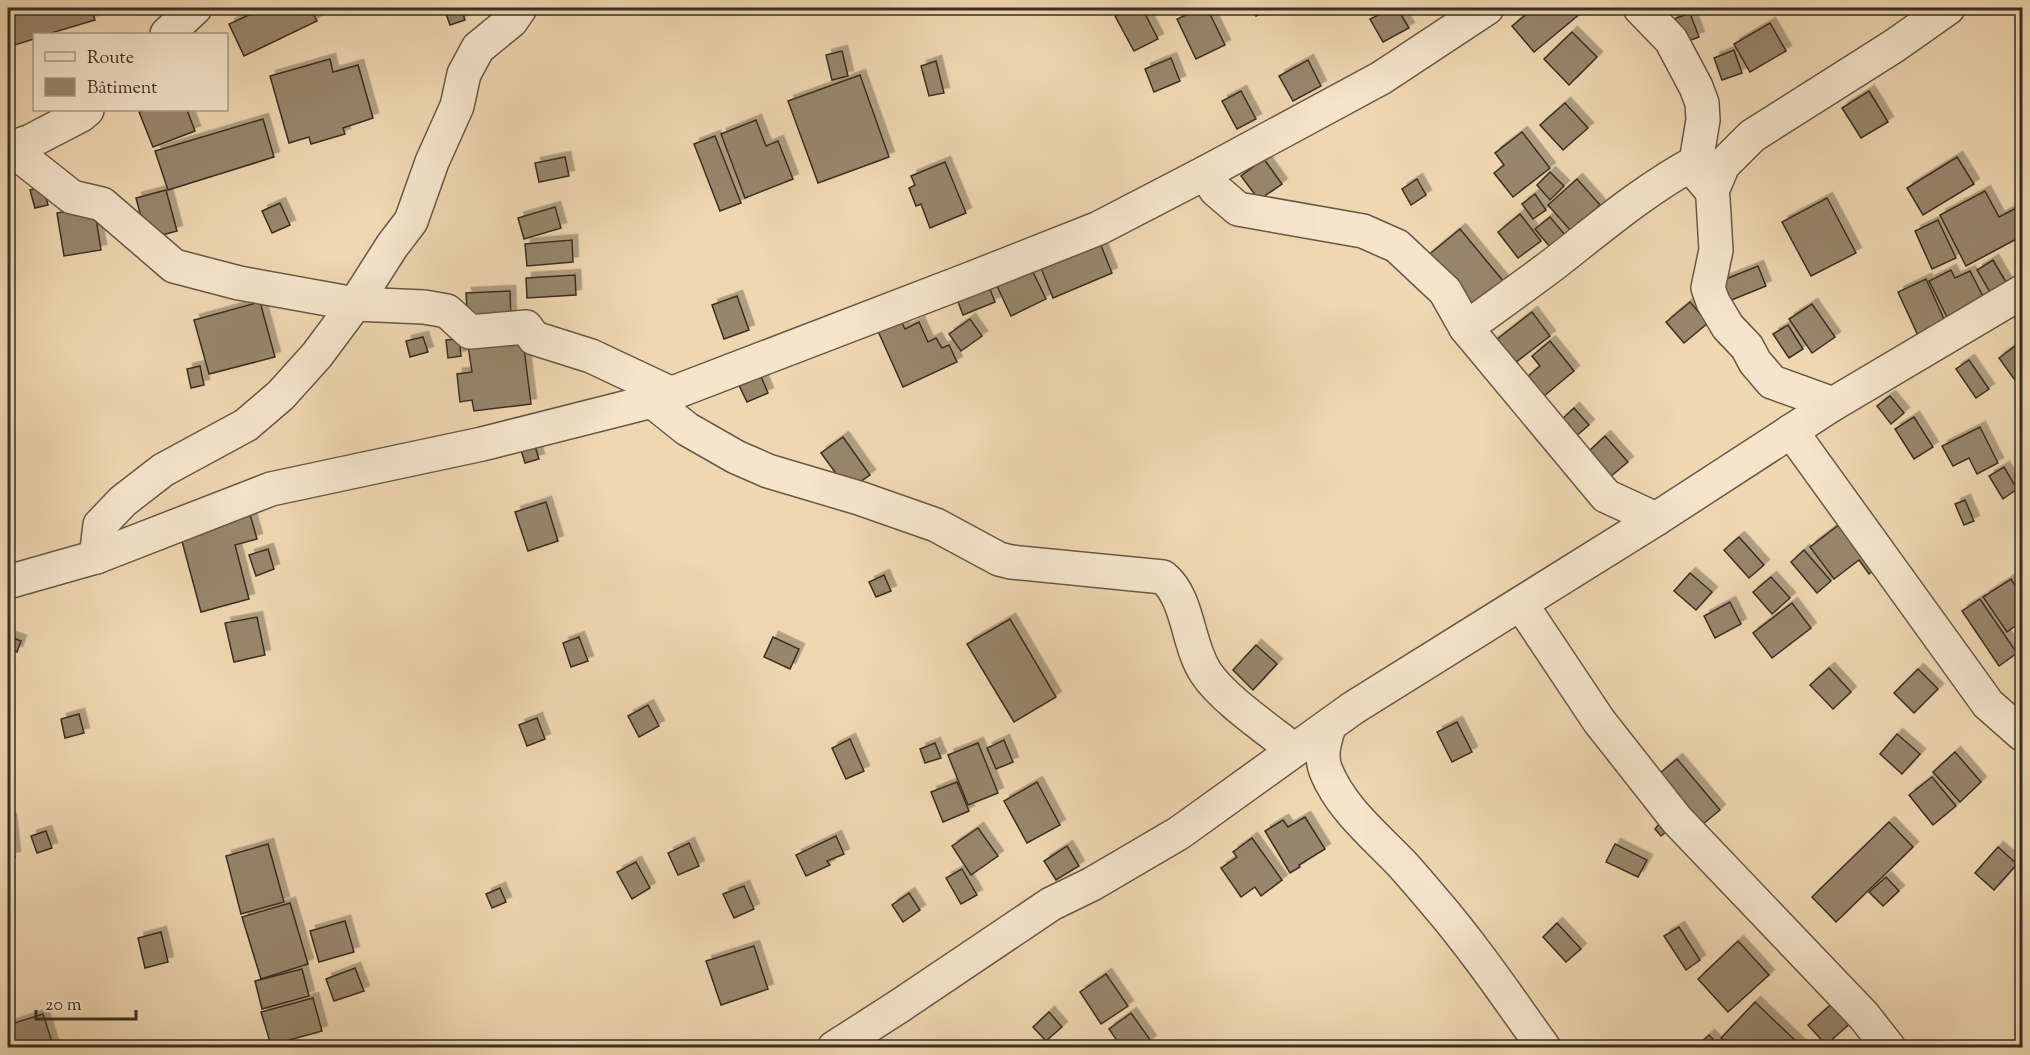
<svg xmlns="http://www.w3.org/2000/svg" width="2030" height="1055" font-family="'Sorts Mill Goudy',serif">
<defs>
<filter id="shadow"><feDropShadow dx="5.5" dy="-5.5" stdDeviation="0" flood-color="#0004"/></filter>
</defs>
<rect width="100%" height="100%" fill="#efd7b1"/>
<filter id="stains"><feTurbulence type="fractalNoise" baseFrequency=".00333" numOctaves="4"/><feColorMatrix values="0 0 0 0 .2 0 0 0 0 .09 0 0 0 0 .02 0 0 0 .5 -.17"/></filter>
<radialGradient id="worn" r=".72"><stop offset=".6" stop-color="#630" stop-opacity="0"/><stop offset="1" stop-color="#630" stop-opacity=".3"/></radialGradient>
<g fill="#98866c" stroke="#392f22" stroke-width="1.5" filter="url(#shadow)">
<polygon points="34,8 91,8 95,20 48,34 34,34 34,39 8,47 8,16"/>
<polygon points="264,8 310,8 317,21 244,56 229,24"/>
<polygon points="444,8 461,8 465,20 450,25"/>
<polygon points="1131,8 1142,8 1158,39 1134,51 1115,16"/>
<polygon points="1201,8 1207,8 1225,45 1196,59 1177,19"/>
<polygon points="1252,8 1273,8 1256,16"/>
<polygon points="1392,8 1397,8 1409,28 1383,42 1370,19"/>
<polygon points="1534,8 1576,8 1581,13 1534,52 1512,26"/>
<polygon points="1690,13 1699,37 1680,44 1671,20"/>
<polygon points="1770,23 1786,51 1750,72 1734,44"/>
<polygon points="1572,32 1597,57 1569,85 1544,59"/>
<polygon points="1734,50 1742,73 1722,80 1714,58"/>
<polygon points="842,51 848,76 832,80 826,55"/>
<polygon points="1171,58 1180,81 1154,92 1145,69"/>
<polygon points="330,59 333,72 358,65 373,118 343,128 345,134 311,144 309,137 289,143 270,76"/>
<polygon points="1308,60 1321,86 1293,101 1279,76"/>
<polygon points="936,61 944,93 929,96 921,66"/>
<polygon points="860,75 889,157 818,183 788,101"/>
<polygon points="1241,91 1256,119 1237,129 1222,101"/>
<polygon points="1869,91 1888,122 1861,138 1842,108"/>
<polygon points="1565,103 1588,128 1563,150 1540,125"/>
<polygon points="144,110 187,110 195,131 153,147 139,112"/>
<polygon points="263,119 274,157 168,190 155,151"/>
<polygon points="756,120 766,146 778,141 793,179 745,198 721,134"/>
<polygon points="1522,132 1550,168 1513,197 1494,173 1504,165 1495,153"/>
<polygon points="715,136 741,203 720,211 694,144"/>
<polygon points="565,157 569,176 539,182 535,163"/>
<polygon points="1957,157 1974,184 1923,215 1907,188"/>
<polygon points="1264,159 1282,184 1259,200 1241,176"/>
<polygon points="945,162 966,213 930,228 921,204 916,206 909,188 915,185 911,176"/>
<polygon points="1550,172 1564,186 1550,200 1537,185"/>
<polygon points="1417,179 1426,195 1411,205 1402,189"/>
<polygon points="1577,179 1600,205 1571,231 1548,205"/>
<polygon points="43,186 48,205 35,208 30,190"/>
<polygon points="166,190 177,231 147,239 136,198"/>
<polygon points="1985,191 1999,217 2022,205 2022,236 1966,266 1940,215"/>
<polygon points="1535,194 1546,210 1533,219 1522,204"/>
<polygon points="1827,198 1856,253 1811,276 1782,222"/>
<polygon points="280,203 290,225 272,233 262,211"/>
<polygon points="94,206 101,250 64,256 57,213"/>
<polygon points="555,207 561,228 524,239 518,218"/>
<polygon points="1520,214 1541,241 1518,258 1498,232"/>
<polygon points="1550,217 1570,241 1555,253 1535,229"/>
<polygon points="1938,220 1956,258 1932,269 1915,231"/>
<polygon points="1460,229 1504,282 1470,310 1426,257"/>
<polygon points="572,240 573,262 527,266 525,244"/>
<polygon points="1100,243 1112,273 1053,298 1041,268"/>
<polygon points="1993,260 2013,294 1997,304 1977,270"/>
<polygon points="1758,266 1766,286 1729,301 1721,281"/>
<polygon points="1032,270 1046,299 1011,316 997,286"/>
<polygon points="1951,270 1955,278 1970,271 1988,306 1951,325 1929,281"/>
<polygon points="575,275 576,295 527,298 526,278"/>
<polygon points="986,279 995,302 963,315 954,291"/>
<polygon points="1926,279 1949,330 1921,342 1898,292"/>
<polygon points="510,291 511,322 468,325 466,293"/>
<polygon points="737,296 749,330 724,339 712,305"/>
<polygon points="260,302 275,357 209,374 194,320"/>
<polygon points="1690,302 1708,323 1684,343 1666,322"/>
<polygon points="1812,304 1835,337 1812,353 1789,319"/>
<polygon points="1532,312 1550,336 1511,366 1492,343"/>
<polygon points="900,319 905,329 919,322 928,342 936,338 942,348 949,345 957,362 903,387 877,329"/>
<polygon points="970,319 982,336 961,351 949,334"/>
<polygon points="1788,325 1803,349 1789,358 1773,334"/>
<polygon points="522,332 531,404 474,411 472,400 460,402 457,374 472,372 467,339"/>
<polygon points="423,337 428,352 410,357 406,341"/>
<polygon points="459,339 461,356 448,358 446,340"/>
<polygon points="1550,341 1574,371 1544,396 1528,376 1540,366 1532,356"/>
<polygon points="2022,341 2022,390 1999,358"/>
<polygon points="1969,360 1989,389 1976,398 1956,369"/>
<polygon points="200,366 204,385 191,388 187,369"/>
<polygon points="757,367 768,393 747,402 735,377"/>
<polygon points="1890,396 1904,413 1891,424 1877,406"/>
<polygon points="1574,408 1589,425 1575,437 1561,420"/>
<polygon points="1914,417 1933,447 1914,459 1895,429"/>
<polygon points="1980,427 1998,463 1977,474 1969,458 1953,466 1942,446"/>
<polygon points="1605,436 1628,462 1610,477 1588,452"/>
<polygon points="843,437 870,475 848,490 821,453"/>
<polygon points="534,443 539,459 525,463 520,447"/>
<polygon points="2004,467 2017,489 2003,499 1989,476"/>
<polygon points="1965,500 1974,521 1964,525 1955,504"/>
<polygon points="546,502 558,541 528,551 515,512"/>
<polygon points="249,511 257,539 235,545 249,599 201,612 179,530"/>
<polygon points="1849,517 1884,562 1869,574 1859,560 1834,579 1810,547"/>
<polygon points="1739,537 1764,565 1749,578 1724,550"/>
<polygon points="268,549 274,569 256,576 249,555"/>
<polygon points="1804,550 1831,581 1817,593 1791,562"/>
<polygon points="1690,573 1712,592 1696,610 1674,591"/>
<polygon points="884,575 891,591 876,597 869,582"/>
<polygon points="1771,577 1790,598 1772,614 1753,592"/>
<polygon points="2011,579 2022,596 2022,621 2007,632 1983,597"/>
<polygon points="1980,599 2017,653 1999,666 1962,611"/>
<polygon points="1730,602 1741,624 1715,638 1704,616"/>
<polygon points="1792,603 1811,628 1772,658 1753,633"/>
<polygon points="257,617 265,655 234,662 225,623"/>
<polygon points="1010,619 1056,697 1014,722 967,644"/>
<polygon points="8,636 21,641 17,652 8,648"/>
<polygon points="579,637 588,661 571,667 563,643"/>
<polygon points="773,637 799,649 790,669 764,657"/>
<polygon points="1256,645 1277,664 1253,690 1233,670"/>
<polygon points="1829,668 1851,692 1833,709 1810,685"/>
<polygon points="1918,669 1938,689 1914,713 1894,693"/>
<polygon points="648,705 659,726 639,737 628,716"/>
<polygon points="79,714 84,733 65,738 61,719"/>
<polygon points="537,718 545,739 527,746 519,725"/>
<polygon points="1457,722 1472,752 1452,762 1437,732"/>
<polygon points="1897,734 1920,754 1902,774 1880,754"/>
<polygon points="850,739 864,771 846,779 832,748"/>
<polygon points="1004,740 1013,762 996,769 987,748"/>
<polygon points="935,743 941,758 925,763 920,749"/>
<polygon points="978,743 998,793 968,805 948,755"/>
<polygon points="1955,752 1981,782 1960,802 1933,772"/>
<polygon points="1677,759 1720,810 1703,824 1660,773"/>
<polygon points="1932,777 1956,806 1933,825 1909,795"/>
<polygon points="957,782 969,811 943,822 931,792"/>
<polygon points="1037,782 1060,825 1027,843 1004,801"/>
<polygon points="1305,817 1325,849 1299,865 1300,867 1290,873 1265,831 1283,820 1288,827"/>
<polygon points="8,819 11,819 15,857 8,858"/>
<polygon points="1889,822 1913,847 1836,922 1812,897"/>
<polygon points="1659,824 1667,831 1661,836 1655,829"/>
<polygon points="978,828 998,856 971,875 952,846"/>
<polygon points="46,831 52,848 37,853 31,836"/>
<polygon points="836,836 844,854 827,861 830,865 806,876 796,855"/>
<polygon points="1252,838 1282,880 1261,896 1255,887 1241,897 1221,868 1237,857 1233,852"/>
<polygon points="689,843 699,866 678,875 668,853"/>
<polygon points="268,844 284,902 241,914 226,856"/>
<polygon points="1615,844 1647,860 1638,877 1606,862"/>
<polygon points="1067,846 1079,866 1056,880 1044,861"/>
<polygon points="1998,847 2017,864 1994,890 1975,873"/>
<polygon points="636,862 650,888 632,899 617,872"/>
<polygon points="962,869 977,895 961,904 946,878"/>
<polygon points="1886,877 1899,891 1883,906 1869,892"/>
<polygon points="744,886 754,909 734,918 723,894"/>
<polygon points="500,888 506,902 492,908 486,894"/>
<polygon points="909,893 920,910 903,922 892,905"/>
<polygon points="290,903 308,964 261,979 242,917"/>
<polygon points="345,921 354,952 319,962 310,931"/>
<polygon points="1557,923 1581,949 1566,962 1543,937"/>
<polygon points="1679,927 1700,960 1686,970 1664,936"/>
<polygon points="2022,930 2022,942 2017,937"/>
<polygon points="161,932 168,962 145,968 138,938"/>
<polygon points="1738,941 1769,975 1728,1012 1698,979"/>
<polygon points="754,946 768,989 721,1005 706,961"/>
<polygon points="355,968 364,991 334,1001 326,979"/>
<polygon points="302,969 309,996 262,1009 255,981"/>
<polygon points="1106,974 1128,1006 1101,1024 1080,992"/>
<polygon points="313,998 322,1031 271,1045 261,1012"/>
<polygon points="1837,999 1855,1019 1826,1045 1808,1025"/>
<polygon points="1755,1002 1801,1046 1800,1048 1732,1048 1721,1038"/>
<polygon points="1049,1012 1062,1027 1046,1041 1033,1027"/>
<polygon points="1131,1013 1151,1041 1141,1048 1122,1048 1109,1029"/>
<polygon points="43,1014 54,1048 8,1048 8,1025"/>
<polygon points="1709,1035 1721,1048 1695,1048"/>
</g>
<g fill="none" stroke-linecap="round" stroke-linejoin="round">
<defs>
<g id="minor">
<polyline points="1640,8 1671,40 1696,87 1702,103 1703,120 1696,162 1700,177 1712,191 1713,199 1716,250 1708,288 1713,302 1728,327 1747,347 1755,362 1772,382 1833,404"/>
<polyline points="167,34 195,8"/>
<polyline points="10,148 72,197 102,204 174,266 239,283 355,304 424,307 447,311 470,332 526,327 534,338 591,356 672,394"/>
<polyline points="8,149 31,141 81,115 87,110"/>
<polyline points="1205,173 1216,190 1238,209 1363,231 1397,246 1445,291 1466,328 1606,496 1656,519"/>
<polyline points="1712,191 1723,165 1752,136 1894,46 1948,8"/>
<path d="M1466,328C1496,306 1526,285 1555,263C1601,227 1644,190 1696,162"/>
<path d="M652,401L687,429L736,457L768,471L859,498L936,525L999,559L1011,562L1163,577C1189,598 1187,645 1206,673C1223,699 1269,730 1294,750"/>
<polyline points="1791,431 1988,704 2022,734"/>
<polyline points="96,557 100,525 123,501 163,470 246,425 281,395 317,355 355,304 392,246 411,221 432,162 457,106 464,74 478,48 511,21 520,8"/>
<polyline points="8,582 96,557 271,489 482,444 652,401 970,279 1099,228 1205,173 1381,78 1487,8"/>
<polyline points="1521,604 1599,721 1677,820 1864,1016 1889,1048"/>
<path d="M1329,727C1324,742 1320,756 1326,771C1341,808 1374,835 1401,863C1412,875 1423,888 1434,901C1473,946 1509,999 1544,1048"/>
<polyline points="834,1048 901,1005 1051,904 1092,884 1179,833 1353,708 1656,519 1833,404 2022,292"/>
</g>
</defs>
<use href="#minor" stroke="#665946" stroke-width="36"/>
<use href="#minor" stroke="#f5e5cc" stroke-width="33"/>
</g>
<rect width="2030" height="1055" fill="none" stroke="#efd7b1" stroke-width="30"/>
<rect x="9" y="9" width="2012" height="1037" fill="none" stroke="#392f22" stroke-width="3"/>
<rect x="15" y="15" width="2000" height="1025" fill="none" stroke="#392f22" stroke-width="1.5"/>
<rect x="33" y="33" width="195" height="78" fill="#f5e5cc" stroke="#aa9c88" stroke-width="1.5"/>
<rect x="45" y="52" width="30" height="9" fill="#f5e5cc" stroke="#aa9c88" stroke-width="1.5"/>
<text x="87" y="63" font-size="18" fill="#392f22">Route</text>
<rect x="45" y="78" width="30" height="18" fill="#98866c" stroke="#aa9c88" stroke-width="1.5"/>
<text x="87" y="93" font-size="18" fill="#392f22">Bâtiment</text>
<path d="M36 1010v9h100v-9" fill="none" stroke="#392f22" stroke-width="3"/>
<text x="45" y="1010" font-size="18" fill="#392f22" stroke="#f5e5cc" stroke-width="4.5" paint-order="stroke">20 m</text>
<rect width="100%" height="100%" filter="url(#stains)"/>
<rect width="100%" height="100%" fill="url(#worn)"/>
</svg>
